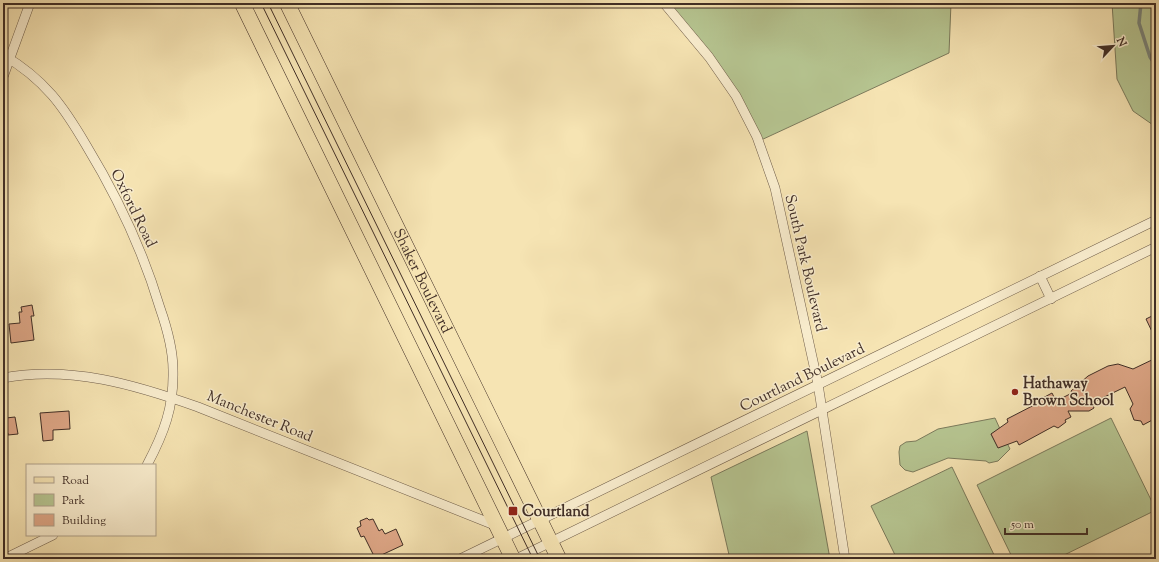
<svg xmlns="http://www.w3.org/2000/svg" width="1159" height="562" font-family="'Sorts Mill Goudy',serif">
<rect width="100%" height="100%" fill="#f6e4b3"/>
<filter id="stains"><feTurbulence type="fractalNoise" baseFrequency=".005" numOctaves="4"/><feColorMatrix values="0 0 0 0 .2 0 0 0 0 .09 0 0 0 0 .02 0 0 0 .5 -.17"/></filter>
<radialGradient id="worn" r=".72"><stop offset=".6" stop-color="#630" stop-opacity="0"/><stop offset="1" stop-color="#630" stop-opacity=".3"/></radialGradient>
<g fill="#b6c591" stroke="#7b7a5c">
<polygon points="664,3 951,3 949,53 759,141 736,96"/>
<polygon points="1112,3 1156,3 1156,127 1133,111 1117,79"/>
<polygon points="995,418 1000,429 991,434 998,447 1007,443 1010,449 998,461 989,463 986,461 948,458 913,472 905,470 900,465 899,452 900,446 906,442 916,441 938,429"/>
<polygon points="1111,418 1156,510 1056,559 1013,559 977,485"/>
<polygon points="807,431 830,559 730,559 711,477"/>
<polygon points="952,467 996,559 897,559 871,506"/>
</g>
<g fill="none" stroke-linecap="round" stroke-linejoin="round">
<polyline stroke="#78847b" stroke-width="3.5" points="1141,3 1139,23 1150,57 1156,66"/>
</g>
<g fill="#dda686" stroke="#402e26">
<polygon points="32,305 34,316 31,316 34,340 11,343 9,324 20,323 19,312 22,312 21,307"/>
<polygon points="1156,314 1156,340 1146,319"/>
<polygon points="1156,358 1156,418 1143,425 1141,421 1134,420 1130,409 1133,404 1125,387 1092,403 1094,408 1089,411 1068,411 1071,417 1065,420 1066,422 1058,428 1054,426 1019,445 1017,441 998,448 991,434 1008,422 1007,419 1040,402 1039,400 1052,393 1056,401 1072,393 1071,391 1088,376 1108,366 1118,364 1133,369"/>
<polygon points="69,411 70,429 53,430 53,440 43,441 40,413"/>
<polygon points="15,417 18,434 8,435 8,433 3,434 3,425 7,424 6,418"/>
<polygon points="367,518 369,520 373,519 379,531 382,529 385,534 396,529 403,545 375,558 364,536 361,537 357,528 361,526 360,521"/>
</g>
<g fill="none" stroke-linecap="round" stroke-linejoin="round">
<defs>
<g id="street">
<polyline points="664,3 709,57 736,96 757,137 775,188 818,384 845,559"/>
<path d="M3,55C22,66 38,79 52,95C65,110 76,128 86,145C117,196 143,251 160,308C167,328 173,349 173,370C174,407 164,433 147,465"/>
<polyline points="3,77 30,3"/>
<polyline points="1040,276 1051,299"/>
<path d="M3,378C70,365 136,385 198,407L497,526"/>
<polyline points="4,559 53,535"/>
<polyline points="460,559 1156,220"/>
<polyline points="516,559 1156,247"/>
</g>
<g id="primary">
<polyline points="242,3 513,559"/>
<path id="s1" d="M287,3L559,559"/>
</g>
</defs>
<use href="#street" stroke="#6e5c49" stroke-width="10"/>
<use href="#primary" stroke="#402e26" stroke-width="16"/>
<use href="#street" stroke="#f9edce" stroke-width="9"/>
<use href="#primary" stroke="#f6e4b3" stroke-width="15"/>
<g stroke="#402e26" stroke-width="1">
<polyline points="261,3 533,559"/>
<polyline points="268,3 540,559"/>
</g>
</g>
<g fill="#8f2418" stroke="#f9edce" stroke-width="1.5">
<circle cx="1015" cy="392" r="4"/>
<rect x="508" y="506" width="10" height="10" rx="2"/>
</g>
<g text-anchor="middle" stroke-width="3" stroke-linejoin="round" paint-order="stroke">
<g font-size="15" fill="#402e26" stroke="#f9edce">
<text transform="translate(134 208) rotate(64)" y="5">Oxford Road</text>
<text transform="translate(806 263) rotate(77)" y="5">South Park Boulevard</text>
<text dy="5" stroke="none"><textPath href="#s1" startOffset="309">Shaker Boulevard</textPath></text>
<text transform="translate(802 377) rotate(-26)" y="5">Courtland Boulevard</text>
<text transform="translate(260 416) rotate(22)" y="5">Manchester Road</text>
</g>
<g font-size="15" font-weight="bold" fill="#402e26" stroke="#f9edce" text-anchor="start">
<text x="1023" y="388">Hathaway<tspan x="1023" dy="17">Brown School</tspan></text>
<text x="522" y="516">Courtland</text>
</g>
</g>
<rect width="1159" height="562" fill="none" stroke="#f6e4b3" stroke-width="16"/>
<rect x="4" y="4" width="1151" height="554" fill="none" stroke="#402e26" stroke-width="2"/>
<rect x="8" y="8" width="1143" height="546" fill="none" stroke="#402e26"/>
<rect x="26" y="464" width="130" height="72" fill="#f9edce" stroke="#afa18b"/>
<rect x="34" y="477" width="20" height="6" fill="#f6e4b3" stroke="#afa18b"/>
<text x="62" y="484" font-size="12" fill="#402e26">Road</text>
<rect x="34" y="494" width="20" height="12" fill="#b6c591" stroke="#afa18b"/>
<text x="62" y="504" font-size="12" fill="#402e26">Park</text>
<rect x="34" y="514" width="20" height="12" fill="#dda686" stroke="#afa18b"/>
<text x="62" y="524" font-size="12" fill="#402e26">Building</text>
<g transform="translate(1113 46) rotate(64)" stroke="#f9edce" stroke-width="3" paint-order="stroke">
<path d="M0-3L7 15L0 10L-7 15Z" fill="#402e26"/>
<text y="-6" font-size="11" font-weight="bold" text-anchor="middle" fill="#402e26">N</text>
</g>
<path d="M1005 528v6h82v-6" fill="none" stroke="#402e26" stroke-width="2"/>
<text x="1011" y="528" font-size="12" fill="#402e26" stroke="#f9edce" stroke-width="3" paint-order="stroke">50 m</text>
<rect width="100%" height="100%" filter="url(#stains)"/>
<rect width="100%" height="100%" fill="url(#worn)"/>
</svg>
